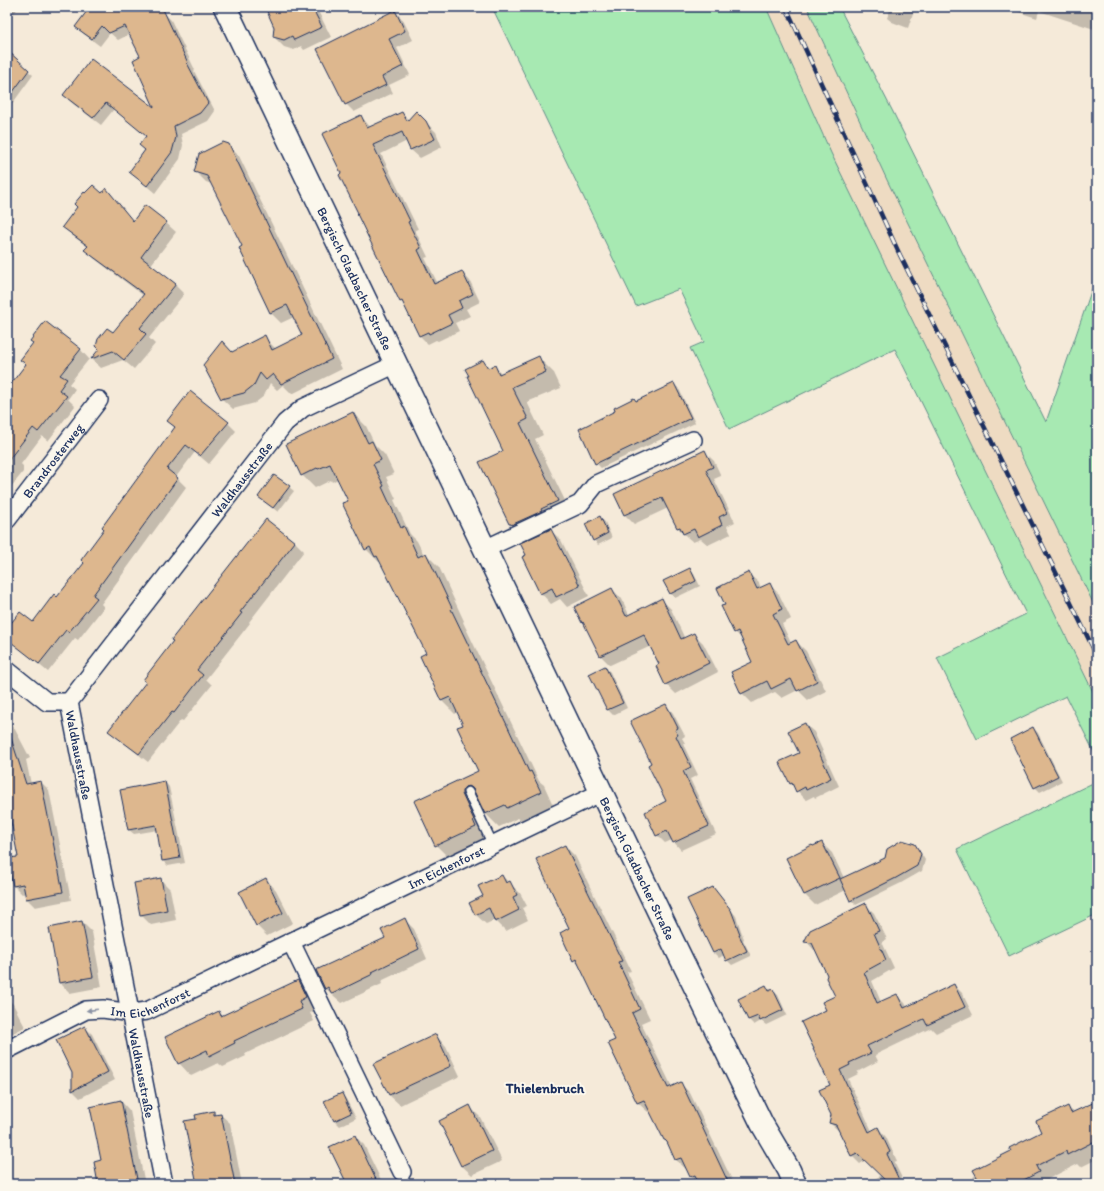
<svg xmlns="http://www.w3.org/2000/svg" width="1104" height="1191" font-family="Itim,sans-serif">
<rect width="100%" height="100%" fill="#f5ead9"/>
<filter id="ink" filterUnits="userSpaceOnUse"><feTurbulence type="fractalNoise" baseFrequency=".025" numOctaves="2"/><feDisplacementMap in="SourceGraphic" scale="8" xChannelSelector="R" yChannelSelector="G"/><feConvolveMatrix kernelMatrix="1 2 1 2 8 2 1 2 1" color-interpolation-filters="sRGB"/></filter>
<g filter="url(#ink)">
<polygon fill="#eedbc2" points="766,7 807,7 887,180 1097,611 1097,700 831,153"/>
<g fill="#a7e9b2" stroke="#618c88">
<polygon points="492,7 766,7 831,153 1097,700 1097,758 1066,696 977,739 937,658 1026,614 895,349 729,429 690,348 704,342 679,289 636,306"/>
<polygon points="807,7 839,7 893,112 1046,422 1097,274 1097,611 887,180"/>
<polygon points="1097,781 1097,914 1009,956 957,849"/>
</g>
<g fill="#0003">
<polygon points="7,7 19,7 14,13"/>
<polygon points="91,7 162,7 164,13 171,20 195,70 194,71 215,111 208,121 181,134 183,145 180,159 155,193 130,172 145,151 140,145 147,136 114,109 101,125 72,103 64,95 156,111 141,57 130,34 118,40 110,33 100,46 84,34 76,26"/>
<polygon points="265,7 316,7 331,37 304,50 301,46 294,50 284,47 274,37 275,27"/>
<polygon points="891,7 915,7 908,28 892,22 887,18"/>
<polygon points="1012,7 1097,7 1097,30 1039,11 1037,18 1015,11"/>
<polygon points="395,11 403,20 413,40 397,48 410,75 389,85 393,93 354,112 346,104"/>
<polygon points="7,59 28,71 33,75 7,111"/>
<polygon points="402,113 409,120 416,113 436,132 442,147 420,158 411,150 407,141 381,154 418,229 415,230 428,257 425,258 438,284 462,272 470,281 480,302 466,309 470,316 455,323 459,331 438,341 436,340 428,344 420,336 405,306 401,301 343,174 361,116 371,128"/>
<polygon points="228,145 239,156 342,369 292,394 283,385 277,390 270,383 264,396 255,403 233,409 222,399 204,365 223,342 233,353 266,339 276,349 303,336 294,317 281,323 271,313 240,249 244,247 212,184 206,182 195,171"/>
<polygon points="134,222 166,223 176,232 150,266 175,285 184,294 149,338 155,344 134,369 123,360 101,368 92,359 144,296 95,259 85,250 88,247 73,236 63,227"/>
<polygon points="80,349 89,359 69,384 75,389 68,399 75,406 48,441 42,436 21,464 23,466 23,472 7,492 7,391 27,365 21,360"/>
<polygon points="539,358 554,373 561,388 527,402 543,435 535,439 573,517 556,524 557,526 550,530 561,540 589,596 567,607 560,599 551,604 541,593 527,556 528,541 510,524 505,451 483,361 490,368 494,366 502,374"/>
<polygon points="674,384 679,389 695,423 601,468 596,463 636,402"/>
<polygon points="353,413 366,426 375,445 385,455 394,474 386,477 396,499 394,500 410,534 417,541 424,555 426,554 439,567 464,621 463,622 519,739 539,781 544,785 553,805 521,820 518,818 499,827 486,814 479,798 475,804 488,840 449,858 436,845 416,801 479,772 464,725 458,712 455,714 442,701 421,656 427,653 381,561 379,562 366,549 350,501 338,479 332,482 331,480 315,488 302,475"/>
<polygon points="168,420 228,423 236,431 209,464 195,452 176,477 186,487 101,604 104,607 78,640 75,638 48,672 7,638 7,630 33,623 57,598 85,563 106,529 175,428"/>
<polygon points="705,452 714,461 721,476 714,479 735,522 727,526 731,534 708,545 701,539 693,542 687,537 678,528 668,508 634,524 625,515 615,494"/>
<polygon points="289,487 294,491 278,512 264,501"/>
<polygon points="600,518 605,522 612,538 598,545 594,540"/>
<polygon points="295,542 304,551 249,622 250,623 206,679 212,685 183,721 181,720 148,762 119,739 110,731 147,682 175,641"/>
<polygon points="689,569 694,574 700,586 675,598 671,594"/>
<polygon points="749,574 759,583 761,588 769,584 779,594 791,619 782,624 791,643 796,641 806,651 826,691 808,700 798,690 782,698 775,692 752,703 742,693 753,662 743,640 735,632 726,605"/>
<polygon points="612,589 622,599 629,615 662,600 671,609 685,639 694,634 703,643 718,672 676,694 666,684 661,665 651,646 610,665 601,656 586,625 582,622"/>
<polygon points="605,667 610,672 627,708 613,715 608,710 591,674"/>
<polygon points="666,705 673,713 685,736 682,738 685,743 683,744 698,775 690,779 716,834 681,850 672,840 665,843 657,835 668,802 653,763"/>
<polygon points="7,717 10,720 30,758 26,760 31,784 41,782 49,790 71,900 35,907 27,899 26,893 22,894 14,886 19,857 12,820 8,816 7,812"/>
<polygon points="805,724 814,732 839,786 815,798 814,796 806,800 790,783 800,753"/>
<polygon points="1033,728 1038,733 1062,781 1040,792 1035,787"/>
<polygon points="165,782 169,787 185,863 168,866 163,861 158,830 134,834 129,830"/>
<polygon points="822,843 832,853 844,878 914,844 919,850 925,860 922,871 901,883 856,905 851,900 846,890 815,905 805,895 787,858"/>
<polygon points="565,846 575,856 631,971 627,972 650,1019 641,1023 672,1087 680,1083 690,1093 734,1184 698,1184 691,1177 687,1169 686,1169 676,1160 669,1145 664,1140 650,1111 648,1112 638,1103 609,1043 616,1040 581,967 574,960"/>
<polygon points="502,876 520,893 527,906 522,908 528,920 506,931 495,920 486,924 475,914 484,896"/>
<polygon points="160,879 170,889 176,920 151,925 141,915"/>
<polygon points="266,879 276,890 293,923 267,936 257,926 240,892"/>
<polygon points="713,888 736,916 744,939 743,940 751,956 732,965 727,960 724,955 719,958 714,953 688,900"/>
<polygon points="865,904 874,913 887,939 882,942 894,968 872,981 881,1002 897,995 905,1003 907,1007 954,985 962,993 973,1015 936,1033 931,1028 875,1055 878,1061 857,1072 858,1074 848,1079 872,1131 878,1128 886,1137 897,1161 894,1162 905,1184 865,1184 882,1175 866,1160 860,1164 851,1155 840,1132 830,1123 832,1115 828,1011 836,996 816,950 814,950 806,941"/>
<polygon points="405,920 414,929 427,959 381,981 382,984 342,1003 325,988 386,939"/>
<polygon points="82,922 92,932 102,987 70,993 60,983"/>
<polygon points="298,981 310,994 318,1010 310,1013 314,1021 245,1054 246,1056 223,1067 218,1063 191,1076 179,1063 219,1012 223,1016"/>
<polygon points="766,986 778,995 787,1015 766,1025 761,1021 754,1025 749,1020 739,999"/>
<polygon points="7,998 13,1004 25,1027 7,1036"/>
<polygon points="84,1027 92,1034 115,1080 80,1098 73,1091 73,1073"/>
<polygon points="436,1036 446,1046 460,1076 400,1105 389,1095"/>
<polygon points="342,1094 346,1099 356,1118 340,1126 335,1121 326,1101"/>
<polygon points="121,1101 130,1111 145,1184 99,1184"/>
<polygon points="1097,1101 1097,1159 1081,1167 1078,1164 1048,1179 1050,1184 977,1184 973,1177 1042,1132 1068,1107 1074,1113"/>
<polygon points="470,1107 480,1117 502,1161 472,1175 461,1165"/>
<polygon points="213,1112 217,1116 221,1115 230,1123 242,1184 197,1184 197,1120"/>
<polygon points="355,1136 364,1145 383,1184 348,1184"/>
</g>
<g fill="#ddb78e" stroke="#1b2f5e">
<polygon points="90,7 162,7 188,63 187,63 208,103 200,113 174,126 176,137 172,152 147,186 129,172 145,150 139,145 146,136 106,103 93,118 63,95 91,59 154,107 133,60 140,56 125,26 109,33 102,26 92,39 75,27"/>
<polygon points="265,7 312,7 322,27 294,40 292,36 284,40 273,37 274,27"/>
<polygon points="395,10 405,31 389,39 403,66 382,77 386,85 345,105 317,49"/>
<polygon points="7,50 29,70 7,100"/>
<polygon points="416,111 426,121 435,139 410,150 402,132 373,145 410,221 408,222 421,248 418,250 434,284 462,271 473,294 459,301 462,308 448,315 452,323 429,334 428,332 419,336 402,301 400,302 374,249 357,214 358,213 339,175 341,173 322,134 361,115 367,128 402,112 407,121"/>
<polygon points="223,142 229,144 332,359 281,384 273,374 266,380 260,373 254,385 244,393 221,399 203,365 222,341 232,352 265,335 272,350 302,335 287,305 270,313 239,248 242,246 207,176 194,172 199,154"/>
<polygon points="93,185 102,193 106,188 133,221 145,205 167,222 141,257 176,284 140,328 146,334 124,360 113,351 91,359 99,349 96,346 98,339 107,328 113,332 144,294 84,250 88,246 62,227 77,207 74,204 84,192 85,193"/>
<polygon points="45,321 81,349 60,375 67,379 59,390 67,396 38,432 33,428 7,462 7,389 26,364 20,360 33,343 30,341"/>
<polygon points="539,356 546,372 512,387 528,419 520,423 558,501 541,509 542,511 511,525 511,524 509,524 479,462 503,451 467,376 469,376 465,369 483,360 488,368 495,365 499,374"/>
<polygon points="674,383 691,418 595,464 579,429 615,411 614,408 634,398 636,401"/>
<polygon points="190,391 229,422 200,456 186,445 167,469 178,478 93,595 97,598 69,632 66,630 39,664 7,639 7,628 20,612 33,622 54,594 57,597 84,563 81,560 104,529 102,527 175,427 167,421"/>
<polygon points="353,412 368,443 372,441 381,460 373,464 384,486 382,487 401,528 404,526 418,557 426,553 452,608 451,609 507,725 529,772 531,771 541,792 507,808 505,805 485,814 473,789 469,786 465,787 462,791 462,794 474,820 473,820 476,827 435,846 414,801 478,771 457,727 463,725 450,697 441,701 420,656 426,653 377,556 375,557 370,547 365,550 342,503 348,501 330,464 318,469 317,468 301,476 286,444"/>
<polygon points="705,450 713,467 706,470 727,513 719,517 722,525 698,537 694,529 683,534 680,527 677,528 662,498 624,515 614,494"/>
<polygon points="274,475 290,486 273,508 258,497"/>
<polygon points="600,516 608,533 593,541 585,524"/>
<polygon points="266,519 295,542 240,612 242,613 197,670 203,675 174,713 172,712 139,754 108,731 146,682 143,680 173,641 171,640"/>
<polygon points="551,529 580,586 556,597 552,588 540,594 522,557 526,555 520,543"/>
<polygon points="690,568 696,581 670,594 663,581"/>
<polygon points="749,572 757,589 770,583 782,609 773,614 788,644 796,640 817,681 797,691 791,679 771,689 767,681 741,694 731,672 752,662 738,631 734,633 721,606 725,605 717,588"/>
<polygon points="612,588 626,616 662,598 681,639 694,633 709,663 665,685 656,666 659,664 644,635 600,656 583,622 582,623 574,607"/>
<polygon points="605,666 623,703 607,710 589,674"/>
<polygon points="666,704 678,728 675,730 678,735 676,736 691,767 683,771 709,826 673,843 667,831 656,836 645,812 666,801 648,765 651,763 630,721"/>
<polygon points="805,723 831,778 806,790 805,787 796,792 792,783 790,784 779,762 799,753 788,731"/>
<polygon points="1033,727 1058,776 1034,788 1010,739"/>
<polygon points="10,735 26,784 41,781 63,892 26,899 23,884 13,886 7,858 18,857 10,816 7,817 7,736"/>
<polygon points="165,781 180,858 162,861 156,825 128,830 120,790"/>
<polygon points="902,840 915,844 921,854 917,866 896,878 850,901 840,879 885,858 887,849"/>
<polygon points="822,842 840,878 804,895 786,858 812,845 813,846"/>
<polygon points="565,845 622,961 618,962 640,1009 632,1013 649,1049 668,1088 681,1082 729,1184 699,1184 695,1175 690,1177 681,1158 675,1160 667,1142 665,1140 664,1140 644,1100 637,1103 608,1043 615,1040 576,959 573,961 560,933 569,928 536,859"/>
<polygon points="502,875 506,883 510,881 517,895 513,897 519,910 495,922 489,908 475,915 469,903 483,896 478,886"/>
<polygon points="161,878 167,910 140,915 134,883"/>
<polygon points="266,878 283,913 256,926 239,892"/>
<polygon points="713,887 731,910 740,934 739,935 747,951 726,961 721,949 713,953 687,899"/>
<polygon points="866,903 879,931 874,933 886,960 864,972 877,1003 897,994 904,1008 954,984 965,1007 927,1025 924,1019 867,1046 871,1053 849,1063 850,1065 840,1070 869,1132 878,1127 890,1152 887,1154 901,1184 889,1184 857,1153 851,1156 836,1125 829,1123 831,1115 819,1090 830,1085 813,1049 814,1049 801,1022 826,1010 822,1002 835,996 826,978 827,975 812,943 804,942 810,930"/>
<polygon points="405,918 419,949 372,972 373,974 332,994 328,987 325,989 316,970 385,938 381,930"/>
<polygon points="82,921 93,977 59,983 49,928"/>
<polygon points="298,980 306,997 299,1001 302,1009 234,1041 235,1043 209,1056 207,1050 178,1064 165,1037 219,1011 221,1016"/>
<polygon points="766,985 769,991 773,989 783,1010 760,1021 758,1016 748,1020 738,999"/>
<polygon points="85,1026 108,1072 72,1091 72,1073 56,1040"/>
<polygon points="436,1034 451,1066 389,1095 373,1064"/>
<polygon points="342,1093 351,1113 334,1121 324,1101"/>
<polygon points="121,1100 138,1184 98,1184 94,1162 101,1160 90,1107"/>
<polygon points="1097,1101 1097,1140 1067,1155 1066,1151 1036,1166 1039,1172 1016,1184 981,1184 973,1170 1011,1151 1009,1148 1041,1132 1036,1121 1068,1106 1071,1113"/>
<polygon points="470,1105 492,1151 461,1166 439,1121"/>
<polygon points="214,1111 214,1115 221,1114 235,1184 197,1184 184,1121 196,1119 195,1115"/>
<polygon points="355,1135 365,1156 378,1184 347,1184 329,1147"/>
</g>
<g fill="none" stroke-linecap="round" stroke-linejoin="round">
<defs>
<polyline id="service" points="468,792 493,845"/>
<g id="minor">
<path id="s1" d="M7,520L99,400"/>
<polyline points="485,549 580,504 596,484 693,440"/>
<polyline points="7,670 47,702 69,702"/>
<polyline points="291,942 402,1172"/>
<path id="s2" d="M7,1050L86,1010L103,1009L131,1013L147,1011L602,792"/>
<path id="s3" d="M164,1184L69,702L285,423L303,408L396,364"/>
</g>
<g id="secondary">
<path id="s4" d="M225,7L675,946L762,1124L789,1170L795,1184"/>
</g>
</defs>
<use href="#service" stroke="#1b2f5e" stroke-width="12"/>
<use href="#minor" stroke="#1b2f5e" stroke-width="20"/>
<use href="#secondary" stroke="#1b2f5e" stroke-width="25"/>
<use href="#service" stroke="#fbf7ec" stroke-width="9"/>
<use href="#minor" stroke="#fbf7ec" stroke-width="17"/>
<use href="#secondary" stroke="#fbf7ec" stroke-width="22"/>
<defs>
<polyline id="rail" points="786,7 898,251 1097,656"/>
</defs>
<use href="#rail" stroke="#1b2f5e" stroke-width="4.5"/>
<use href="#rail" stroke="#fbf7ec" stroke-width="3" stroke-dasharray="9" stroke-linecap="butt"/>
</g>
<defs><path id="oneway-solid" d="M-6-.8H1V-3.2L6.5 0L1 3.2V.8H-6Z"/></defs>
<use fill="#8b93a5" href="#oneway-solid" transform="translate(92 1010) rotate(173)"/>
</g>
<g text-anchor="middle" stroke-width="4" stroke-linejoin="round" paint-order="stroke">
<g font-size="13" fill="#1b2f5e" stroke="#fbf7ec">
<text dy="5" stroke="none"><textPath href="#s4" startOffset="301">Bergisch Gladbacher Straße</textPath></text>
<text dy="5" stroke="none"><textPath href="#s1" startOffset="75">Brandrosterweg</textPath></text>
<text dy="5" stroke="none"><textPath href="#s3" startOffset="773">Waldhausstraße</textPath></text>
<text transform="translate(79 755) rotate(79)" y="5">Waldhausstraße</text>
<text dy="5" stroke="none"><textPath href="#s2" startOffset="482">Im Eichenforst</textPath></text>
<text dy="5" stroke="none"><textPath href="#s4" startOffset="955">Bergisch Gladbacher Straße</textPath></text>
<text dy="5" stroke="none"><textPath href="#s2" startOffset="155">Im Eichenforst</textPath></text>
<text transform="translate(142 1073) rotate(79)" y="5">Waldhausstraße</text>
</g>
<g font-size="14" font-weight="bold" fill="#1b2f5e" stroke="#fbf7ec">
<text x="545" y="1093">Thielenbruch</text>
</g>
</g>
<rect width="1104" height="1191" fill="none" stroke="#fbf7ec" stroke-width="24"/>
<rect x="12" y="12" width="1080" height="1167" fill="none" stroke="#1b2f5e" stroke-width="1.5" filter="url(#ink)"/>
</svg>
